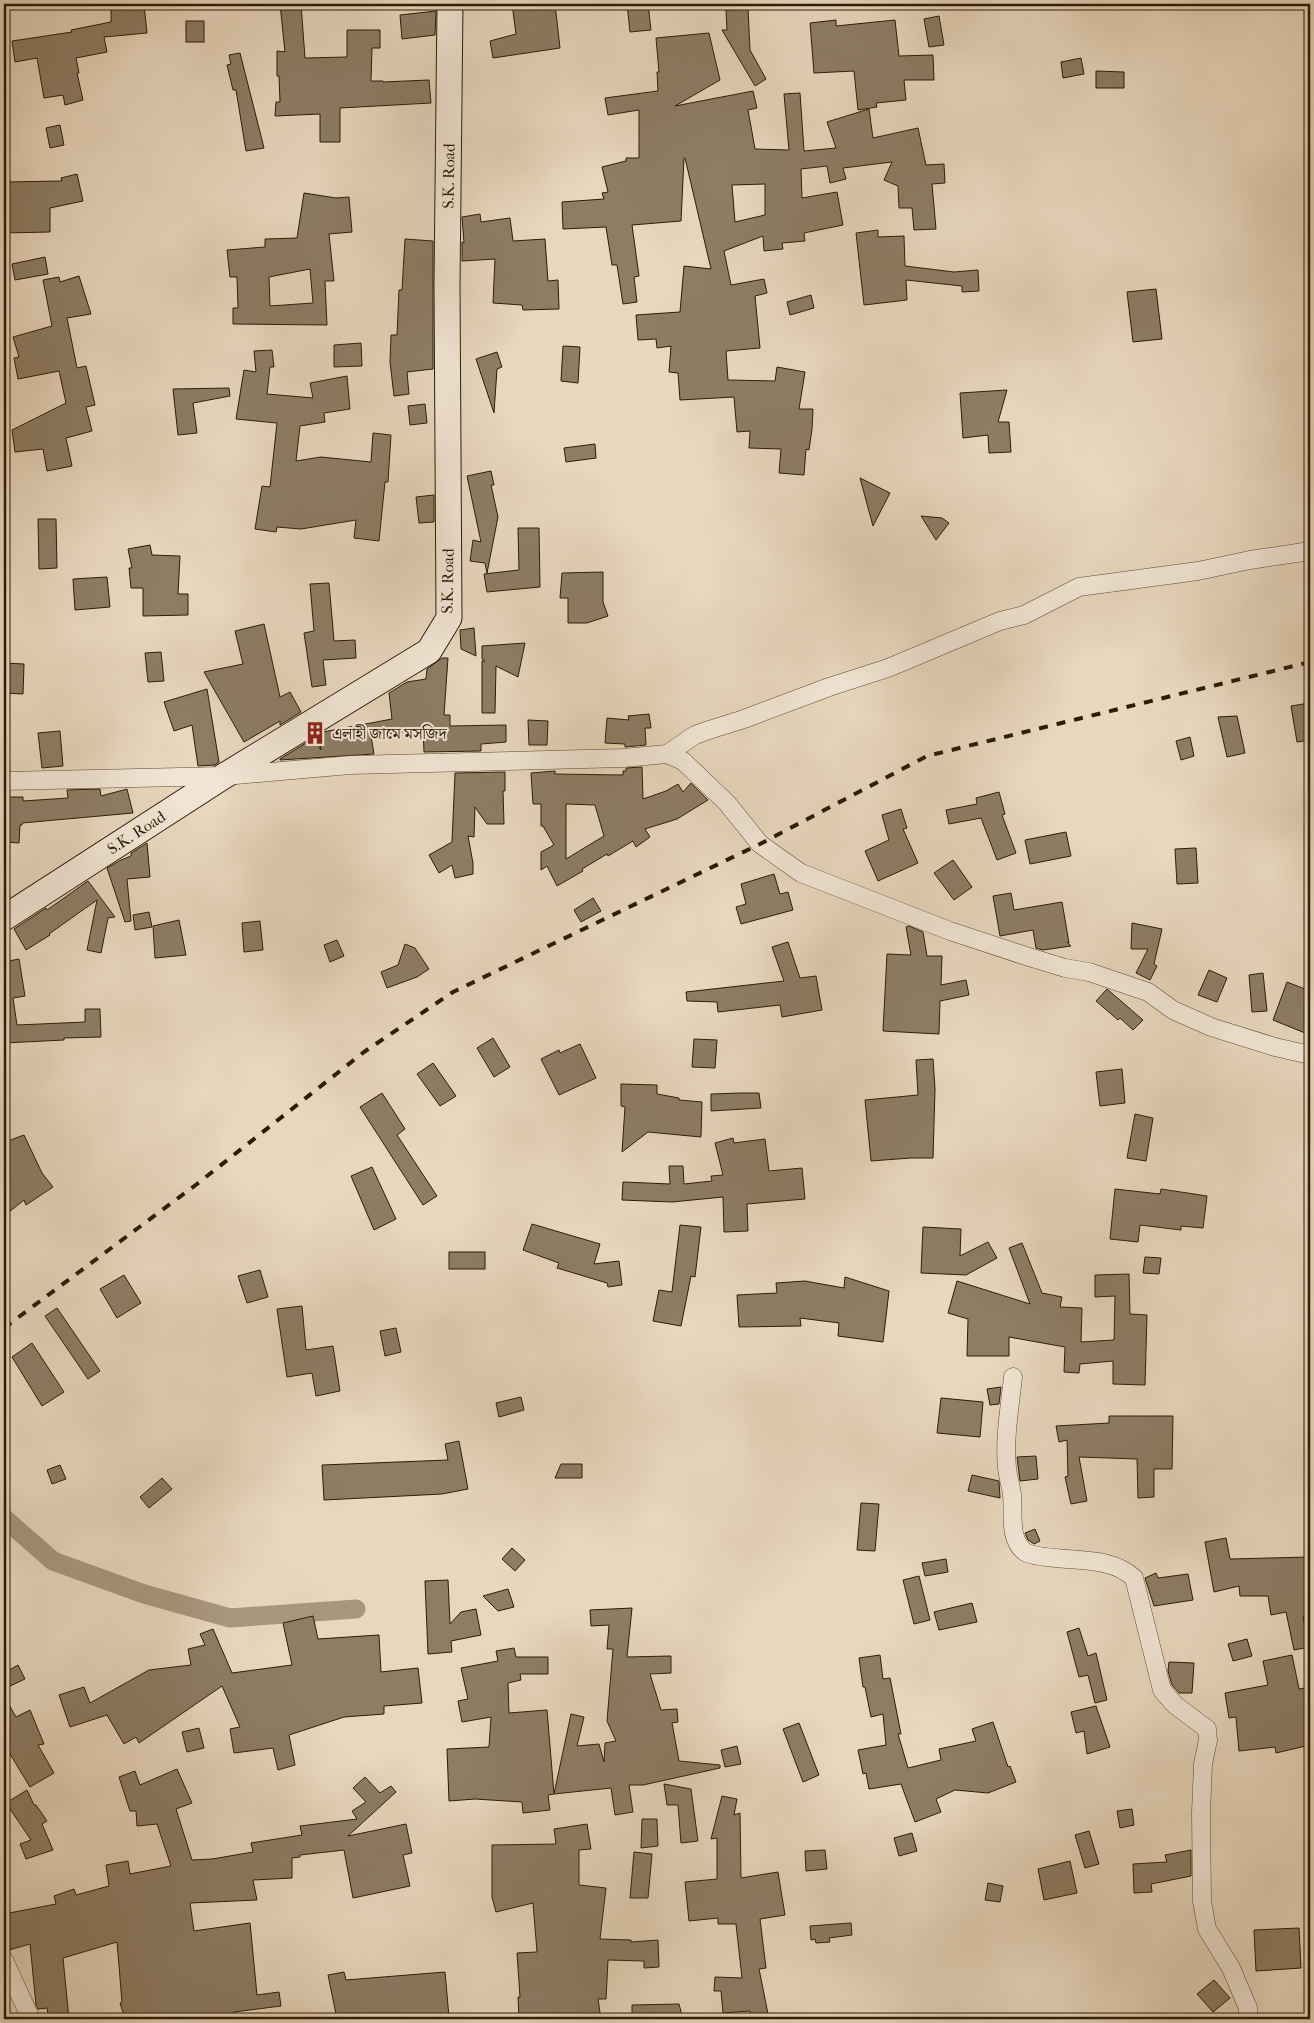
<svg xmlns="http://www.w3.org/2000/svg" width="1314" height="2023" font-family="'IM FELL French Canon','Noto Serif Bengali',serif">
<rect width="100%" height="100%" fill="#e8d7bd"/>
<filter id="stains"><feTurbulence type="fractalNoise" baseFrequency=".004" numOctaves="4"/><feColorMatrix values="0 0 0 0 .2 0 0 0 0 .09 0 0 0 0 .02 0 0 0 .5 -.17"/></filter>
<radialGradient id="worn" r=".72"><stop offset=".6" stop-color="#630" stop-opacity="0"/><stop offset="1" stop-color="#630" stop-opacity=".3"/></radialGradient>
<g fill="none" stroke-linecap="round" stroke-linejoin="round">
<polyline stroke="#a8977e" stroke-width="19" points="4,1518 53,1561 144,1594 230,1618 356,1609"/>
</g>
<g fill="#8d7d65" stroke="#2b1c05" fill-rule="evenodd">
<polygon points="111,4 144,4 147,33 104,37 107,52 76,58 79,73 77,73 83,100 65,105 63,95 44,98 37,58 15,62 12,41 72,32 71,30 111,22"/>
<polygon points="280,4 301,4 305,58 347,57 347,30 380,30 380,48 372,48 371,81 383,81 383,82 429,80 431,103 340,108 340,142 320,142 320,114 275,116 276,102 280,102 279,76 277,76 277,51 285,52"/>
<polygon points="512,4 555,4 560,48 493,58 490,41 516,34"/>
<polygon points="627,4 648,4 651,30 630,32"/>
<polygon points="748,9 750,50 766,79 755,86 722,30 727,30 726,10"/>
<polygon points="436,11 435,35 402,39 400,15"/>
<polygon points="939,16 944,45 929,47 924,19"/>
<polygon points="836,20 836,26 895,20 899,56 933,55 934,80 904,80 906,100 876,103 877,107 858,110 854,71 814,73 810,23"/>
<rect x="186" y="21" width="18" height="21"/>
<path d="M709,33L720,80L675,106L753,91L757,108L748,110L755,149L789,150L784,94L800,93L804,151L836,148L827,122L869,109L873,138L918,128L926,165L944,164L945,183L932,184L936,229L914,230L912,208H899L898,186L884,180L892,162L843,168L846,179L830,183L827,166L801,169L802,198L837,192L843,225L804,233L805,241L782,243L783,249L764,251L763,236L724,251L731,285L764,279L767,293L755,296L760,348L726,351L728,380L775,381L777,367L805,372L799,409H813L812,429L809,450L806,449L804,475L779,473L781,449L749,448L750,431L737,432L734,397L680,400L678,373L669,372L671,346L657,348L656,339L638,340L636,315L680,312L684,266L711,269L685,158H684L681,221L632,225L639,276L634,277L637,302L623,304L617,265H612L606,227L563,229L562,202L604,199L602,193L608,192L602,167L626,161V158H639V110L608,115L605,98L658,91L657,72H659L656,38ZM765,184V215L735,222L732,185Z"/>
<polygon points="240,53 264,148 246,151 236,90 233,90 227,65 231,64 229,55"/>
<polygon points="1081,58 1084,74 1063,78 1061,62"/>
<polygon points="1096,71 1124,72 1124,88 1096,88"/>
<polygon points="60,125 64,145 50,148 46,128"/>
<polygon points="77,174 83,201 50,208 50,232 4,233 4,182 62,181 61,178"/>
<path d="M304,193L336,198L349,197L352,232L329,234L334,281H325L327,325L233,324V308H238L237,277H230L227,250L265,247V239L297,238ZM310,269L313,303L270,306L269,277Z"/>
<polygon points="480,214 481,222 510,218 513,241 545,239 548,281 558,280 559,309 523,310 522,305 493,303 495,259 462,261 462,242 464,243 462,217"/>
<polygon points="878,230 878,237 904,236 905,266 954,272 978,270 979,291 962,292 962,286 906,280 907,300 864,305 856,233"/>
<polygon points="405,239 433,241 433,369 407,372 409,394 394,396 390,362 391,335 397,335 399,290 402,290"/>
<polygon points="45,257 48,274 15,280 12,264"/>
<polygon points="79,276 91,314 67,318 77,368 86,366 95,405 86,407 92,431 66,438 72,466 47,471 43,449 15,452 12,430 66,403 59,371 18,379 14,358 19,357 13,337 52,326 43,280 59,277 60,282"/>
<polygon points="1156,289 1162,339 1133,342 1127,292"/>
<polygon points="811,295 814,308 790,315 787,302"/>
<polygon points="361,343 362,366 334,367 334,345"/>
<polygon points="563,346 580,347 578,383 561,381"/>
<polygon points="272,350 274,367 270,367 267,394 313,398 310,383 347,376 350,409 324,413 325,422 300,426 296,461 321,457 371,462 373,433 391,435 388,482 385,482 379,541 354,538 356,520 301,529 277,527 276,532 255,529 262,486 270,487 277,423 236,419 244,370 256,372 254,351"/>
<polygon points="497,352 502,367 497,369 494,413 476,359"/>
<polygon points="229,388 230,396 193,403 197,433 178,435 173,389"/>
<polygon points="1007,390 998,422 1009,422 1011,452 989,453 988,435 963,438 960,393"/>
<polygon points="425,404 427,423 410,425 408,406"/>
<polygon points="595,444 596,458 566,462 564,448"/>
<polygon points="491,471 494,485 491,485 498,517 487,573 485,563 470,561 473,540 481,542 467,476"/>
<polygon points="860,478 890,493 873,526"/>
<polygon points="434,495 434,522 419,523 416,497"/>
<polygon points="921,516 942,518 949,523 936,540"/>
<polygon points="38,519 56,519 57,568 39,569"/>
<polygon points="518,528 539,528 540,587 487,592 484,574 519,570"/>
<polygon points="150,545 152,555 180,556 178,594 188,594 188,615 143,616 143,588 131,588 129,568 132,568 128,549"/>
<polygon points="603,572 603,602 608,616 587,623 568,623 568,598 560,598 562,573"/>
<polygon points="107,577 110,607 75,610 73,579"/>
<polygon points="329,583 334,641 355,640 356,658 323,660 326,685 312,687 304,633 314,631 310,584"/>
<polygon points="264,624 280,697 290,692 301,712 280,725 280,721 244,742 204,672 243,664 235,631"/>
<polygon points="474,628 476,656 461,649 460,630"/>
<polygon points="525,643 518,677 496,666 495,713 482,713 482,661 485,661 482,659 482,646"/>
<polygon points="161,652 164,681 148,682 145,653"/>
<polygon points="442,658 448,658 444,715 450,715 450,726 506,725 506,742 481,744 481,751 424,752 423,729 371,736 374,754 280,760 280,759 314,738 321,750 319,735 323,732 392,719 389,693 407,682 426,679 427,669"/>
<polygon points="4,663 24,664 23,694 4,693"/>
<polygon points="207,689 219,762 215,765 198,766 192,725 174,731 164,702"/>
<polygon points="1309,703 1310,740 1297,742 1291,706"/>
<polygon points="649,714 651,728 645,728 646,745 625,747 625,744 605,743 607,718 629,720 628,716"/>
<polygon points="1237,716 1245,753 1227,757 1218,717"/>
<polygon points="528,720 548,721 547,745 529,745"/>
<polygon points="60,731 63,766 42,768 38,733"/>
<polygon points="1190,737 1194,756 1181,760 1176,741"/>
<path d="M642,767L643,799L666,791L678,784L683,792L691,783L708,800L677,819L645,829L650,837L636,847L633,841L608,856L607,854L582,869L583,871L557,886L547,866L541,870V852L554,845L543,826H541V804H533L531,773L555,771V774L623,775V771H626V768ZM566,804L595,805L604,836L566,859Z"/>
<polygon points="505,772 505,791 503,791 504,824 487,824 475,807 474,837 468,836 473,863 473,874 455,878 452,865 439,873 429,855 452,842 455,773"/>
<polygon points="100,789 101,796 127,789 133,813 22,823 22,825 20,825 19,843 5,842 6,825 4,825 4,797 23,797 23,801 68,798 67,790"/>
<polygon points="999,792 1005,814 1002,815 1016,853 997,860 981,818 949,824 946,810 977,804 976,798"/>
<polygon points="901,809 907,828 903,829 918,863 878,881 865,851 889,840 882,815"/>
<polygon points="1066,832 1071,856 1030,864 1025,840"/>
<polygon points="147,843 150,877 127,879 131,921 125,922 107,868 121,860 131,856 131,853"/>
<polygon points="1196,848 1198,883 1177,884 1175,849"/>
<polygon points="953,860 972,887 954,900 934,873"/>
<polygon points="774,874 780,894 788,892 793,910 741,924 736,907 746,904 741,884"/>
<polygon points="88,881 115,917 108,918 101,953 87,950 97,900 49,934 50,935 26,950 14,929 46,908 47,910"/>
<polygon points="1011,893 1014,910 1062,902 1069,943 1067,942 1071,946 1043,950 1036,948 1033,930 1000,936 993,896"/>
<polygon points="593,898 601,911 581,922 574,910"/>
<polygon points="149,912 152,927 135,930 133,915"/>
<polygon points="179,920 186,955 155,958 153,926"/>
<polygon points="260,921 263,950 244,952 242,923"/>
<polygon points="1132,923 1162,929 1154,964 1157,966 1150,980 1136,973 1148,949 1131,949"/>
<polygon points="909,926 923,932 927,956 942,956 941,985 966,980 969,995 940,1001 939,1034 883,1031 887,954 911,955 906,927"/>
<polygon points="337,940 344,956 330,962 324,945"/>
<polygon points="788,942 800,978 816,976 822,1010 782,1017 780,1005 718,1012 717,1002 687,1001 686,992 784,981 772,947"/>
<polygon points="405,944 415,948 429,969 417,977 387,988 381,972 398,965"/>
<polygon points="19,959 25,996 13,998 17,1025 85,1022 85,1009 100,1009 101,1037 64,1038 64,1040 4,1043 4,962"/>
<polygon points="1209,970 1227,978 1217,1002 1198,995"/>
<polygon points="1263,973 1267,1011 1252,1012 1249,975"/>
<polygon points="1287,982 1310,991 1310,1035 1273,1020"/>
<polygon points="1107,989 1143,1020 1133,1030 1120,1018 1118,1020 1096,1001"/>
<polygon points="493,1038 510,1067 494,1077 477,1048"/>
<polygon points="694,1039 717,1040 715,1068 692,1067"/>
<polygon points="580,1044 596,1078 559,1095 541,1059 559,1050 560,1053"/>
<polygon points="933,1059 935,1089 933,1158 911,1158 871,1161 865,1100 918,1095 916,1060"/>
<polygon points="433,1063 456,1096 440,1106 417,1074"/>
<polygon points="1122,1069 1125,1103 1100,1106 1096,1072"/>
<polygon points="621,1084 657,1085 657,1094 679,1098 679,1100 702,1102 701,1137 648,1132 622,1152 625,1107 621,1106"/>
<polygon points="382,1093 405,1129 397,1135 437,1196 423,1205 360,1107"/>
<polygon points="741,1093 759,1093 761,1108 711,1111 711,1094"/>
<polygon points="1135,1114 1153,1118 1146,1161 1127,1158"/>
<polygon points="24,1135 42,1173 53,1187 26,1205 24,1200 4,1216 4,1159 10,1156 5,1142"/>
<polygon points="733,1138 734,1143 765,1139 769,1171 802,1168 805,1199 747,1204 748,1231 724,1232 723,1197 672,1202 622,1200 623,1182 670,1184 669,1166 683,1166 684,1184 712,1181 711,1176 723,1175 715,1143"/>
<polygon points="372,1167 396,1219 374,1230 351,1176"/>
<polygon points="1115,1189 1160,1194 1161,1189 1207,1196 1203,1228 1181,1226 1181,1230 1140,1225 1138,1242 1110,1239"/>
<polygon points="532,1224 600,1244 594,1264 619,1261 622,1285 608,1287 607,1283 557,1268 559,1263 523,1250"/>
<polygon points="680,1225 701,1227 695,1277 691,1276 681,1326 653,1321 659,1290 672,1292"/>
<polygon points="923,1227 961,1229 960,1256 988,1242 997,1258 966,1275 921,1273"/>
<polygon points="1022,1243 1042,1293 1062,1297 1060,1307 1082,1308 1081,1342 1114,1340 1115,1296 1095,1297 1095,1275 1129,1274 1130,1314 1147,1315 1145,1385 1113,1384 1113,1361 1080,1364 1079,1373 1064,1372 1065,1347 1009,1337 1009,1356 967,1356 968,1319 948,1313 957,1281 1030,1304 1009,1248"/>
<rect x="449" y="1252" width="36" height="17"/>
<polygon points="1145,1257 1161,1258 1159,1274 1143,1273"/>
<polygon points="260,1270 268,1297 247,1303 238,1276"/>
<polygon points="124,1275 141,1303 117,1318 100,1289"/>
<polygon points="845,1277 889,1291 883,1342 838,1336 839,1323 800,1318 801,1326 739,1327 737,1295 777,1293 776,1283 805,1281 844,1288"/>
<polygon points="302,1306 306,1350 333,1346 340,1391 316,1396 312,1373 287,1377 277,1309"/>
<polygon points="57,1308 100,1371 88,1379 45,1316"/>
<polygon points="396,1328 401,1352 385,1356 380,1331"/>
<polygon points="32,1343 64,1392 42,1406 12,1357"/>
<polygon points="1001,1387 999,1404 990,1405 987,1389"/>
<polygon points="521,1397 524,1410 499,1417 496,1403"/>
<polygon points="941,1398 983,1402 980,1437 937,1433"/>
<polygon points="1109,1416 1173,1416 1172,1469 1154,1469 1154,1497 1138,1498 1137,1459 1079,1457 1087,1501 1071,1504 1065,1477 1068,1476 1067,1440 1059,1442 1056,1426 1109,1423"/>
<polygon points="459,1441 468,1489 442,1494 324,1500 322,1465 448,1460 445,1444"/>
<polygon points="1036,1456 1038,1479 1020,1481 1017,1457"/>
<polygon points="561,1464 582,1464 582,1478 555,1478"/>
<polygon points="60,1465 66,1479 52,1484 47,1470"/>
<polygon points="972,1475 999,1481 1000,1498 968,1491"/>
<polygon points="162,1478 172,1489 149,1508 140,1497"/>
<polygon points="861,1503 879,1504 875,1551 857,1550"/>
<polygon points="1035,1529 1040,1541 1034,1544 1028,1540 1025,1533"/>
<polygon points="1226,1538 1230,1559 1310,1557 1310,1615 1303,1617 1310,1647 1294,1650 1286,1612 1271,1615 1268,1596 1240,1596 1239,1586 1214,1592 1205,1542"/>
<polygon points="512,1548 525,1560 515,1571 502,1559"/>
<polygon points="946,1559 948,1572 925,1576 922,1563"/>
<polygon points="1156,1573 1158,1578 1188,1574 1193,1600 1154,1606 1145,1578"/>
<polygon points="919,1576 930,1620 914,1624 903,1580"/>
<polygon points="448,1580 450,1624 461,1612 476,1609 481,1635 451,1641 452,1652 428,1654 425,1581"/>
<polygon points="508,1589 514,1607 498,1611 483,1596"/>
<polygon points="972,1603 977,1622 939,1630 934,1612"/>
<polygon points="632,1608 627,1657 671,1656 671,1673 650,1674 661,1710 677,1709 678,1722 672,1723 679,1761 720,1765 720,1768 643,1785 629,1785 633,1812 615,1815 611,1788 554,1794 571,1714 584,1717 577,1746 599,1744 604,1762 605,1743 616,1741 607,1721 613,1649 607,1649 609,1625 591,1626 590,1610"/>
<polygon points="313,1616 318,1639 379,1635 381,1672 418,1668 422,1703 384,1706 384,1714 344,1717 289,1735 295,1765 278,1770 273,1748 234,1753 230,1729 240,1727 222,1686 139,1743 136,1737 124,1744 107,1715 70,1727 59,1695 84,1687 90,1703 149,1670 191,1665 188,1649 205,1645 200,1634 213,1629 232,1673 292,1665 283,1623"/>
<polygon points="1079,1628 1088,1656 1096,1653 1107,1700 1095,1703 1088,1675 1079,1677 1067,1632"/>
<polygon points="1247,1639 1252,1656 1233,1661 1228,1644"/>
<polygon points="514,1648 516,1657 548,1657 548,1674 520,1674 521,1680 508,1683 509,1713 547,1710 554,1794 548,1795 550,1810 523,1813 522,1802 475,1799 449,1801 447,1749 489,1747 491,1717 462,1722 458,1701 468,1699 461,1668 498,1661 496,1651"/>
<polygon points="880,1655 883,1679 890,1678 901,1734 898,1734 908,1768 941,1760 939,1749 976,1741 972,1729 993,1722 1008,1767 1010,1766 1016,1782 988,1793 955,1790 936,1799 941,1812 915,1822 901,1784 869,1789 866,1773 863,1774 858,1750 886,1745 883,1714 871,1717 865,1687 863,1687 859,1658"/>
<polygon points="1292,1655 1299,1689 1310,1687 1310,1745 1276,1753 1275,1747 1239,1751 1236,1717 1229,1718 1225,1693 1268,1685 1263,1661"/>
<polygon points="1169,1662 1194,1663 1192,1693 1179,1693 1172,1685 1168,1671"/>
<polygon points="18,1665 25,1679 4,1689 4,1673"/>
<polygon points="4,1696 16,1717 30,1710 44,1744 38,1745 54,1773 30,1787 4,1744"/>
<polygon points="1096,1706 1110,1747 1087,1754 1084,1731 1076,1733 1071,1712"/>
<polygon points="799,1723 819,1775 803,1782 783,1729"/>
<polygon points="199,1728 204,1748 187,1752 182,1732"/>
<polygon points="737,1746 741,1764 725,1767 721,1750"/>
<polygon points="177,1769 192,1803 176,1809 192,1860 212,1859 253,1852 251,1843 302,1835 300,1826 357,1819 352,1811 366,1802 353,1788 365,1777 380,1793 391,1786 396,1792 348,1836 406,1824 412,1853 403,1855 410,1886 353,1898 344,1850 300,1855 300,1857 292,1858 292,1878 253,1880 257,1900 190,1903 194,1931 250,1923 257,1995 279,1992 281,2006 234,2012 234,2019 125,2019 120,2003 122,2002 117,1942 63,1958 69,2019 49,2019 47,2008 38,2009 36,2005 30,1944 9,1950 4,1929 4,1914 56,1904 54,1896 74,1889 76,1895 109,1886 106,1865 128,1861 130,1874 171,1866 157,1824 137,1826 136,1811 130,1811 119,1777 135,1771 140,1785"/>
<polygon points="664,1784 691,1789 698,1841 681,1843 678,1805 667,1805"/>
<polygon points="27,1790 34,1805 36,1805 47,1821 42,1824 53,1850 26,1859 20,1844 31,1840 6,1803"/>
<polygon points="722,1796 737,1799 734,1815 740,1813 741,1878 778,1872 785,1915 760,1919 766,1968 759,1969 769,2019 751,2019 750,2011 723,2013 721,1991 714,1991 715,1977 742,1978 736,1924 718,1924 718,1918 689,1921 685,1882 717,1879 717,1838 711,1839"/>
<polygon points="1132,1809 1134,1825 1120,1828 1117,1811"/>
<polygon points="642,1819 657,1819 658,1846 641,1848"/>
<polygon points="587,1824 591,1849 579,1850 579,1885 606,1888 600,1939 631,1940 631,1942 658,1940 659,1967 644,1968 644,1961 608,1960 606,1999 598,1999 601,2019 519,2019 518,1997 520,1997 517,1953 537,1952 533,1903 496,1912 492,1897 492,1845 556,1844 554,1829"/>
<polygon points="1089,1831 1099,1864 1085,1868 1075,1835"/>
<polygon points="912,1833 917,1851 899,1856 894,1838"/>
<polygon points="825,1850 827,1869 806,1871 805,1851"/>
<polygon points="1191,1850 1191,1876 1151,1884 1152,1892 1134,1893 1133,1864 1167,1862 1165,1855"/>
<polygon points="634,1852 652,1854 648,1898 630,1898"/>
<polygon points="1070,1861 1077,1893 1044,1900 1038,1869"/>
<polygon points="988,1883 1003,1886 1000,1902 985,1900"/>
<polygon points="851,1923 852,1935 829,1938 830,1942 816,1943 815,1939 811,1940 810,1926"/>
<polygon points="1299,1928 1301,1968 1256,1971 1254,1930"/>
<polygon points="344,1972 346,1980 445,1972 449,2017 416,2019 337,2019 328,1975"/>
<polygon points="1214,1980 1230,1998 1213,2012 1197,1994"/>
<polygon points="679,2004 683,2019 632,2019 632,2005"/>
</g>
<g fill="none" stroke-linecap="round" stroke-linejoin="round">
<defs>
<g id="minor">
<polyline points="667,754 695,735 709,730 744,719 829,687 888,668 1000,621 1024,615 1079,587 1198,571 1250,560 1310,551"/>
<polyline points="4,781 224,776 350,765 623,758 667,754 683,761 727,803 760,844 801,873 950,931 1029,957 1065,968 1089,972 1148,992 1173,1010 1211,1027 1275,1047 1310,1055"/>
<path d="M1013,1377C1010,1407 1004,1438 1007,1468C1008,1477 1011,1486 1012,1495C1014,1513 1008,1539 1025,1552C1033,1557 1057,1558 1067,1559C1091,1561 1116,1561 1134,1578L1162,1690L1175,1705L1207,1729L1208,1740L1203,1764L1201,1813L1202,1901L1207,1929L1231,1968L1248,2008V2019"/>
<polyline points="4,1960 31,2019"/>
</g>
<polyline id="secondary" points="4,918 224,776 429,651 449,618 447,284 450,4"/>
</defs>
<use href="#minor" stroke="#5a4b33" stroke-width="19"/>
<use href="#secondary" stroke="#2b1c05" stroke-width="27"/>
<use href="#minor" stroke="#f0e5d4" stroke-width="18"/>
<use href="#secondary" stroke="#f0e5d4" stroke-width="25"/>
<polyline stroke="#2b1c05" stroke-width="4" stroke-dasharray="9 9" stroke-linecap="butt" points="4,1328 197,1184 364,1052 453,992 760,844 927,756 1310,662"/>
</g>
<defs>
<symbol id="building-bare" viewBox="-9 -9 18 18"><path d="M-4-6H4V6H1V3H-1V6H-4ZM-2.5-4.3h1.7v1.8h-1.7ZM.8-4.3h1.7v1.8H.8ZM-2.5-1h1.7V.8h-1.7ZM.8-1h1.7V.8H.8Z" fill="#8f2418" stroke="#f0e5d4" stroke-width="2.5" paint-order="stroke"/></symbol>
</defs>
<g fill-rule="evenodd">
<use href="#building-bare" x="299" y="717" width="32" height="32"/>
</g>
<g text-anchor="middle" stroke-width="4" stroke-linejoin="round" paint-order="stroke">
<g font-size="16" fill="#2b1c05" stroke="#f0e5d4">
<text transform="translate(448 176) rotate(-89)" y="6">S.K. Road</text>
<text transform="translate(447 581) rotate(-89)" y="6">S.K. Road</text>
<text transform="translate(136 832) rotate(-33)" y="6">S.K. Road</text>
</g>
<g font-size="16" fill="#2b1c05" stroke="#f0e5d4" text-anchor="start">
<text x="332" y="739">এলাহী জামে মসজিদ</text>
</g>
</g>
<rect width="1314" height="2023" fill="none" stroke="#e8d7bd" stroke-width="20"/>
<rect x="5" y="5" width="1304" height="2013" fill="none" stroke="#2b1c05" stroke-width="2.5"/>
<rect x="10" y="10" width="1294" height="2003" fill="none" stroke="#2b1c05"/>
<rect width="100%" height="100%" filter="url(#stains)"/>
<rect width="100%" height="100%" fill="url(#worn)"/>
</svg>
